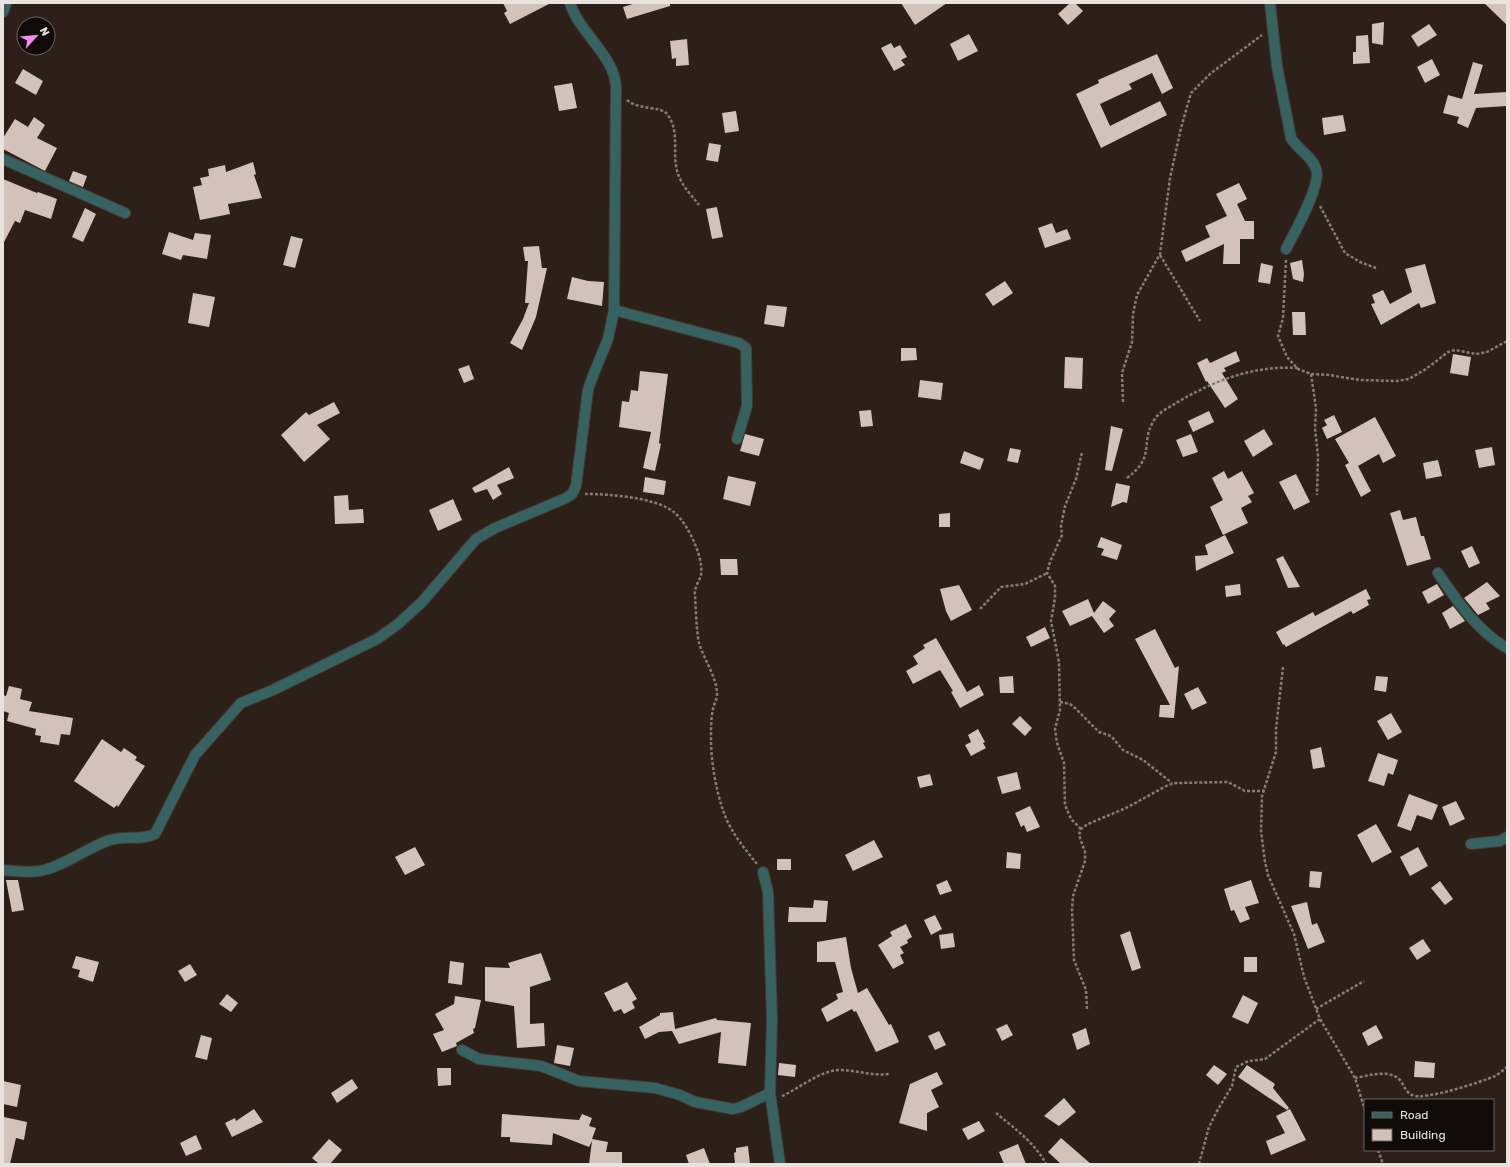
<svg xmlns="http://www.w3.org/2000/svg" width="1510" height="1167" font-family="Rubik,sans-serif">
<rect width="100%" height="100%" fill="#2c2019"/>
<g fill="#d2c2b9">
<polygon points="503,3 551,3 510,24 504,13 507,11"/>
<polygon points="636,3 670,3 670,6 627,19 623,7"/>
<polygon points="901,3 947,3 915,25"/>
<polygon points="1070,3 1075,3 1083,11 1068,25 1058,14"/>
<polygon points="1484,3 1507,3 1507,25"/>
<polygon points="1384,22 1383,45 1372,43 1372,24"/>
<polygon points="1429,24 1437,35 1418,47 1411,36"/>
<polygon points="969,34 978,51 958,61 950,44"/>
<polygon points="1368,35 1370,63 1353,64 1353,52 1356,52 1356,36"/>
<polygon points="687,39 689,65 676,66 676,58 672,59 670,41"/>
<polygon points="891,43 894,48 900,45 907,57 901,60 905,65 894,71 881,48"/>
<polygon points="1157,54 1173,88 1162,94 1152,73 1129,84 1132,89 1100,104 1110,126 1160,101 1167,115 1101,148 1076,94 1099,83 1098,80"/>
<polygon points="1432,59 1440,75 1425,83 1417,67"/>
<polygon points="1473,62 1483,65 1474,94 1507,92 1507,106 1476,108 1468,128 1457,123 1459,117 1443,113 1448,95 1462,99"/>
<polygon points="23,69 43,81 36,95 15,83"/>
<polygon points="572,83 577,108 559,111 554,86"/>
<polygon points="736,111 739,131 725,133 722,113"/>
<polygon points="1343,115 1346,131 1324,135 1322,118"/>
<polygon points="34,117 45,125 37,138 57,148 45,171 3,149 3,138 15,119 28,127"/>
<polygon points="709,143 721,145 718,162 706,160"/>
<polygon points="253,162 256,174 254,175 262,198 228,204 230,214 200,220 193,187 202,185 200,178 209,176 208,169 225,165 226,172"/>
<polygon points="73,171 87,176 83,187 69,181"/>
<polygon points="3,179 37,193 38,192 57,199 51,219 25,210 20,223 15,221 3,244"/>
<polygon points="1239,183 1247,199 1237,204 1245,221 1254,221 1254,239 1240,239 1240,264 1223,264 1224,244 1186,262 1181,251 1210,237 1205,226 1227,216 1216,194"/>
<polygon points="717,207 723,237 712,239 706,209"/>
<polygon points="85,208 96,214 83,242 72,237"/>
<polygon points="1052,223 1056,233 1067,229 1071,239 1045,248 1038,228"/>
<polygon points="169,232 193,240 195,233 211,235 207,259 183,255 181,260 162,254"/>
<polygon points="291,236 303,239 295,268 283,265"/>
<polygon points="539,246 542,268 547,268 536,317 522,350 510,343 523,319 529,303 525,303 528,261 525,261 523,247"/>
<polygon points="1302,260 1304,274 1303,282 1293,279 1290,263"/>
<polygon points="1261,263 1273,266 1270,284 1258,282"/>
<polygon points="1425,264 1436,303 1421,308 1419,303 1381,325 1371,304 1375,303 1372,295 1383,290 1390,304 1412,292 1405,269"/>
<polygon points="572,277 588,281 604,282 602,306 567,299"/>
<polygon points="1005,281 1013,293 993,306 985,294"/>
<polygon points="193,293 215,297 209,327 188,323"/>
<polygon points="767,305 787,307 784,327 764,324"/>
<polygon points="1292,312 1305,312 1306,335 1293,335"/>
<polygon points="901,348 916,348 917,360 901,361"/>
<polygon points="1236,351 1240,361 1224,368 1226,371 1222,373 1238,399 1225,408 1207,381 1206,382 1197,363 1207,358 1210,363"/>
<polygon points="1453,354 1471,357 1468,376 1450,373"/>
<polygon points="1065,357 1083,358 1082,389 1064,388"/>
<polygon points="469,365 474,379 464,383 458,369"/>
<polygon points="640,371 668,374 659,443 661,444 655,471 643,468 651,432 619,427 622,401 629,402 631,390 638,391"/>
<polygon points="920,380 943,383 941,400 918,397"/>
<polygon points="334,402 340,413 317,425 330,439 304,462 281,435 306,412 309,415"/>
<polygon points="871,410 873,426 861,427 859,411"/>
<polygon points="1209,411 1214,422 1193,432 1188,421"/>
<polygon points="1334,415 1342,432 1327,439 1322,428 1327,425 1324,420"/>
<polygon points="1375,417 1396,456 1383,463 1379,454 1358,466 1371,491 1361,497 1345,465 1349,463 1335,439"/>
<polygon points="1111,426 1123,429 1112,471 1105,470"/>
<polygon points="1264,429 1273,444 1253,457 1244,441"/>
<polygon points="745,434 764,439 759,456 740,451"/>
<polygon points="1191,434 1198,452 1183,457 1176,440"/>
<polygon points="1492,447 1495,465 1479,468 1475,450"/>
<polygon points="1010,448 1021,450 1018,463 1007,461"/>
<polygon points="964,451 984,459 980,470 960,463"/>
<polygon points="1438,460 1442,476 1426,479 1423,463"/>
<polygon points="509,467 514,478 497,485 502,494 493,500 487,489 475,493 472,488"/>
<polygon points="1224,471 1228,479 1242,471 1254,493 1248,496 1252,502 1241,508 1248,523 1223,535 1210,507 1223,500 1212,478"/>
<polygon points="1296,474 1310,502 1294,510 1279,482"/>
<polygon points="728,476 756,482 750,506 723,499"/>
<polygon points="645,477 666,481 664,495 643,492"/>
<polygon points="1116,483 1130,486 1127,503 1123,502 1111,507"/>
<polygon points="348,495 349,510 363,509 364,523 335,524 334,496"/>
<polygon points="453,499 462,520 438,531 429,510"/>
<polygon points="1400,510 1403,520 1416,517 1421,536 1424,536 1431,559 1407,566 1390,513"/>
<polygon points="950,513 950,527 939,527 939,514"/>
<polygon points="1225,535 1234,553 1196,571 1195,556 1208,555 1205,545"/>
<polygon points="1101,537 1122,545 1117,560 1101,555 1104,549 1097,547"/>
<polygon points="1472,546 1480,563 1469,568 1461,551"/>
<polygon points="1283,556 1300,587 1288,588 1276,559"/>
<polygon points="720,559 737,559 738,575 721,575"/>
<polygon points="1487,582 1500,596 1486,603 1490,609 1478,615 1464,598"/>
<polygon points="1240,584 1241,595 1226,597 1225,586"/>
<polygon points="1437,584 1444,595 1428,604 1422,592"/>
<polygon points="959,585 972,610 951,621 946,611 940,589"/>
<polygon points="1366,589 1371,599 1367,600 1369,605 1353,614 1351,611 1286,647 1284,644 1283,645 1276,632 1313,612 1315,616"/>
<polygon points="1088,599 1094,613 1103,601 1116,611 1109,619 1114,626 1104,633 1092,616 1070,626 1062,611"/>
<polygon points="1453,606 1465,621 1450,629 1442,613"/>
<polygon points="1045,627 1050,638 1031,647 1026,637"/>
<polygon points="1155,629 1175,668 1179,666 1174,718 1159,717 1160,705 1170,705 1135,639"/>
<polygon points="936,638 967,692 979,685 984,695 960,708 951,692 953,691 940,670 913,684 906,671 918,664 913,656 925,648 923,645"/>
<polygon points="1013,676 1014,693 1000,693 999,677"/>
<polygon points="1376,676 1388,677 1386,692 1374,690"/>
<polygon points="9,686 22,689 20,699 32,702 29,711 73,718 70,735 61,734 59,745 40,742 41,736 35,735 36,729 7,721 9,713 3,711 3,695 6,696"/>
<polygon points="1198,687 1207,703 1192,710 1184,694"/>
<polygon points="1391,713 1402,732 1388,740 1377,721"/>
<polygon points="1020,716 1032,728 1025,736 1012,724"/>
<polygon points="978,729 985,742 983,743 986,748 971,756 965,745 971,742 968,735"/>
<polygon points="102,739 121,752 124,748 137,757 135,760 145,766 118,807 117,805 114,808 74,781"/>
<polygon points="1321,747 1325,767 1313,769 1310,750"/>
<polygon points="1378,753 1398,760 1393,775 1388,773 1384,786 1368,781"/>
<polygon points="1017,772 1021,789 1002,794 997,777"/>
<polygon points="930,774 933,785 920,788 917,777"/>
<polygon points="1409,794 1438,805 1432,820 1417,815 1411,831 1397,826"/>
<polygon points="1456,801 1465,819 1450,826 1442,807"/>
<polygon points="1030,806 1040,827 1027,832 1024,825 1021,827 1015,813"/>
<polygon points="1376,824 1392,852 1372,863 1357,835"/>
<polygon points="874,840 883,857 853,871 845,855"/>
<polygon points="415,847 425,865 405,875 395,857"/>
<polygon points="1418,847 1428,866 1410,876 1400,857"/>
<polygon points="1007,852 1021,854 1020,869 1006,868"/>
<rect x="777" y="859" width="14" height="11"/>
<polygon points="1310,871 1322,872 1320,888 1309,887"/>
<polygon points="6,880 18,880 24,910 12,912"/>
<polygon points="947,880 952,891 940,895 936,885"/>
<polygon points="1251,880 1259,903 1245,907 1250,919 1240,923 1234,910 1231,911 1224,889"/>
<polygon points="1440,881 1453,899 1445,905 1431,888"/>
<polygon points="814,900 828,901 826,922 788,922 789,907 813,908"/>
<polygon points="1307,902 1312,925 1317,923 1325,942 1308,949 1291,906"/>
<polygon points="935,915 942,929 931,935 924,920"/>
<polygon points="906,924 912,937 907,940 908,943 900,947 904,953 900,955 904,963 893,969 878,945 892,936 890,932"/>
<polygon points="1130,931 1141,968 1132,971 1120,935"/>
<polygon points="953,933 955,947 941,949 939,935"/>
<polygon points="846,937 851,968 858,993 867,988 889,1025 891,1024 899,1042 876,1052 856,1011 854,1012 852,1009 827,1022 821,1009 838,999 836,994 843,992 835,962 817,962 817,942"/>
<polygon points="1423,939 1431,951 1417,960 1409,948"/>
<polygon points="541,953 551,980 530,987 530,1024 544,1023 545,1046 517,1048 514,1006 485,1001 485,967 510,968 508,963"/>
<polygon points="76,956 99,962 93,982 78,977 80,970 72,968"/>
<rect x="1244" y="957" width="13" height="15"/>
<polygon points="450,961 464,963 462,985 448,983"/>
<polygon points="190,964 197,975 185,982 178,971"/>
<polygon points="627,982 637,999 632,1002 635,1008 624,1014 621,1009 614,1012 604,993"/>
<polygon points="227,994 238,1003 231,1012 219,1004"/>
<polygon points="1243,995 1258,1003 1248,1024 1232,1017"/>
<polygon points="455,996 481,1000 475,1028 473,1029 474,1033 456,1043 457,1046 442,1052 433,1034 444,1030 435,1014 454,1004"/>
<polygon points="673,1012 675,1029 716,1018 717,1020 751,1023 746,1066 718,1063 721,1032 679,1044 672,1031 659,1032 645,1039 639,1027 660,1015 660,1013"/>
<polygon points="1007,1024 1013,1035 1002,1041 996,1029"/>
<polygon points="1376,1025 1383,1038 1368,1046 1362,1033"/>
<polygon points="1086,1028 1090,1044 1077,1050 1072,1034"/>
<polygon points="939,1031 946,1045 935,1050 928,1036"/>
<polygon points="201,1035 212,1038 207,1060 195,1057"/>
<polygon points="557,1045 574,1048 570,1066 554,1063"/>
<polygon points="1415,1061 1435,1063 1434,1078 1414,1077"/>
<polygon points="779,1063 796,1065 795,1077 778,1075"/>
<polygon points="1214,1065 1227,1074 1218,1085 1206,1075"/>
<polygon points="1247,1065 1275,1084 1273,1088 1289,1108 1287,1110 1238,1077"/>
<polygon points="437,1068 451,1068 451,1085 438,1086"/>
<polygon points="937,1072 943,1084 931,1090 939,1107 927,1113 927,1131 899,1123 910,1084"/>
<polygon points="352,1079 358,1088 337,1103 331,1093"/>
<polygon points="3,1081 21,1085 17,1107 3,1104"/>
<polygon points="1064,1098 1076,1112 1059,1126 1044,1116"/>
<polygon points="254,1109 263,1122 232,1137 225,1123 235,1118 236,1121"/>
<polygon points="1290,1109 1306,1140 1271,1155 1266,1141 1285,1133 1276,1116"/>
<polygon points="502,1114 579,1120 582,1114 592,1118 589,1126 596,1128 592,1139 608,1142 606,1152 622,1152 622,1164 589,1164 592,1141 589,1147 553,1133 552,1145 510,1142 510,1137 501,1137"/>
<polygon points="4,1117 27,1122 24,1140 16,1138 10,1164 3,1164"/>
<polygon points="979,1121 985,1131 968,1140 962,1129"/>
<polygon points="196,1135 202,1149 186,1156 180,1143"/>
<polygon points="1061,1138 1091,1164 1061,1164 1048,1152"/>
<polygon points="329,1139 342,1150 330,1164 319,1164 312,1158"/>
<polygon points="1018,1144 1026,1164 1004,1164 999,1152"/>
<polygon points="748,1146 750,1164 735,1164 734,1153 736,1152 736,1148"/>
<polygon points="704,1148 710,1164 689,1164 686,1155"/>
</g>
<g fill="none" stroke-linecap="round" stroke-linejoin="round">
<defs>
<g id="minor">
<path d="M1270,3L1277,66L1291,138C1298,150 1312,156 1316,169C1322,185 1294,233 1286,249"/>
<polyline points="3,12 6,3"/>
<polyline points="3,159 125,213"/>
<polyline points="614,310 739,343 746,348 747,406 737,439"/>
<path d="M1438,573C1457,601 1477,631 1507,648"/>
<polyline points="1471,844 1500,841 1507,837"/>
<path d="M3,870C15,871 27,873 40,871C65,866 86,848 110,840C124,835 141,841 155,834L195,755L241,703L273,690L377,639L398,624L422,602L476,539L495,528L566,498L572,494L576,486L588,390L592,378L608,339L614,310L616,88C616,57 579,33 570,3"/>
<polyline points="763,872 768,892 772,1019 770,1093 780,1164"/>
<polyline points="462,1050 479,1059 541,1066 579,1081 655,1088 680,1095 695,1102 733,1109 741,1107 770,1093"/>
</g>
</defs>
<use href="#minor" stroke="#473b34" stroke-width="12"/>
<g stroke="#877d77" stroke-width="2.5" stroke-dasharray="3 2" stroke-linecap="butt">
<path d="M627,100C638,110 661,106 667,114C681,132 671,154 678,174C682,186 692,196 699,205"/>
<polyline points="1320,206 1345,253 1360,262 1376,268"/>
<polyline points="1160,255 1200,321"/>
<polyline points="1286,260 1283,318 1278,336 1287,357 1298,369 1311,374 1329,375 1360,380 1397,381 1409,379 1426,369 1448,352 1455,350 1476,354 1487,352 1507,341"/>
<polyline points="1311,374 1316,408 1315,428 1318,456 1317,495"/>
<polyline points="1123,402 1122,373 1132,342 1133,314 1137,295 1160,254 1170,178 1181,128 1191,93 1211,73 1262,35"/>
<path d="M1127,478C1156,456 1140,445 1153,422C1157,413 1168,408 1176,403C1213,381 1254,365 1298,368"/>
<path d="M585,494C608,494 657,497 675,513C688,524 704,558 701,575C699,582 694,588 695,595C696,610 696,628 699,643C704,660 717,677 717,694C717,699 714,704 713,709C711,718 711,729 711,739C711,762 716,791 724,813C730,831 745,849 757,864"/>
<polyline points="980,609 1001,587 1025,584 1047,573"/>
<polyline points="1283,667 1276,729 1276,752 1262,796 1261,831 1265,862 1268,875 1294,934 1304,977 1320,1019 1355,1078 1365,1110"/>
<polyline points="1060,702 1070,704 1075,708 1099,732 1111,736 1123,750 1143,760 1172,783"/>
<polyline points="1081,829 1071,819 1065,805 1064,763 1057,743 1055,729 1060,710 1059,662 1051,621 1055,598 1055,586 1047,573 1050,562 1062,535 1061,526 1065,506 1076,479 1082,452"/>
<polyline points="1087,1009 1086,990 1074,960 1072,909 1073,896 1085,861 1085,852 1079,835 1081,829 1088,824 1126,808 1168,785 1176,783 1228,782 1245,791 1264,791"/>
<polyline points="1316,1009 1364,981"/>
<path d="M1355,1078C1367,1076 1388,1069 1399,1079C1404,1084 1405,1092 1412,1095C1424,1101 1481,1082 1495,1076C1499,1074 1503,1070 1507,1067"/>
<path d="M782,1096C800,1088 819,1071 839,1070C856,1070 872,1076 889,1074"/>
<path d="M996,1113C1013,1127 1036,1144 1046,1164"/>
<polyline points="1378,1150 1383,1164"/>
<polyline points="1199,1164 1209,1127 1217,1111 1232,1086 1236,1067 1249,1061 1265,1059 1320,1019"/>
</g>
<use href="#minor" stroke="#376262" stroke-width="10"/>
</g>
<rect width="1510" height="1167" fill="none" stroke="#eae2dd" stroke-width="8"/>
<rect x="1364" y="1099" width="130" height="52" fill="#100b08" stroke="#67615d"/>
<rect x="1372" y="1112" width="20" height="6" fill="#376262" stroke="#67615d"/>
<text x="1400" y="1119" font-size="12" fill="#eae2dd">Road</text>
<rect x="1372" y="1129" width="20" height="12" fill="#d2c2b9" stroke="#67615d"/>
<text x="1400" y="1139" font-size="12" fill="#eae2dd">Building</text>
<g transform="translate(36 36) rotate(63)"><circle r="19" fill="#100b08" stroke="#67615d"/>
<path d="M0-3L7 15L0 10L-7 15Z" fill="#f38af1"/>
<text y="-6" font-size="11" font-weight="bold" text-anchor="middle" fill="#eae2dd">N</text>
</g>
</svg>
